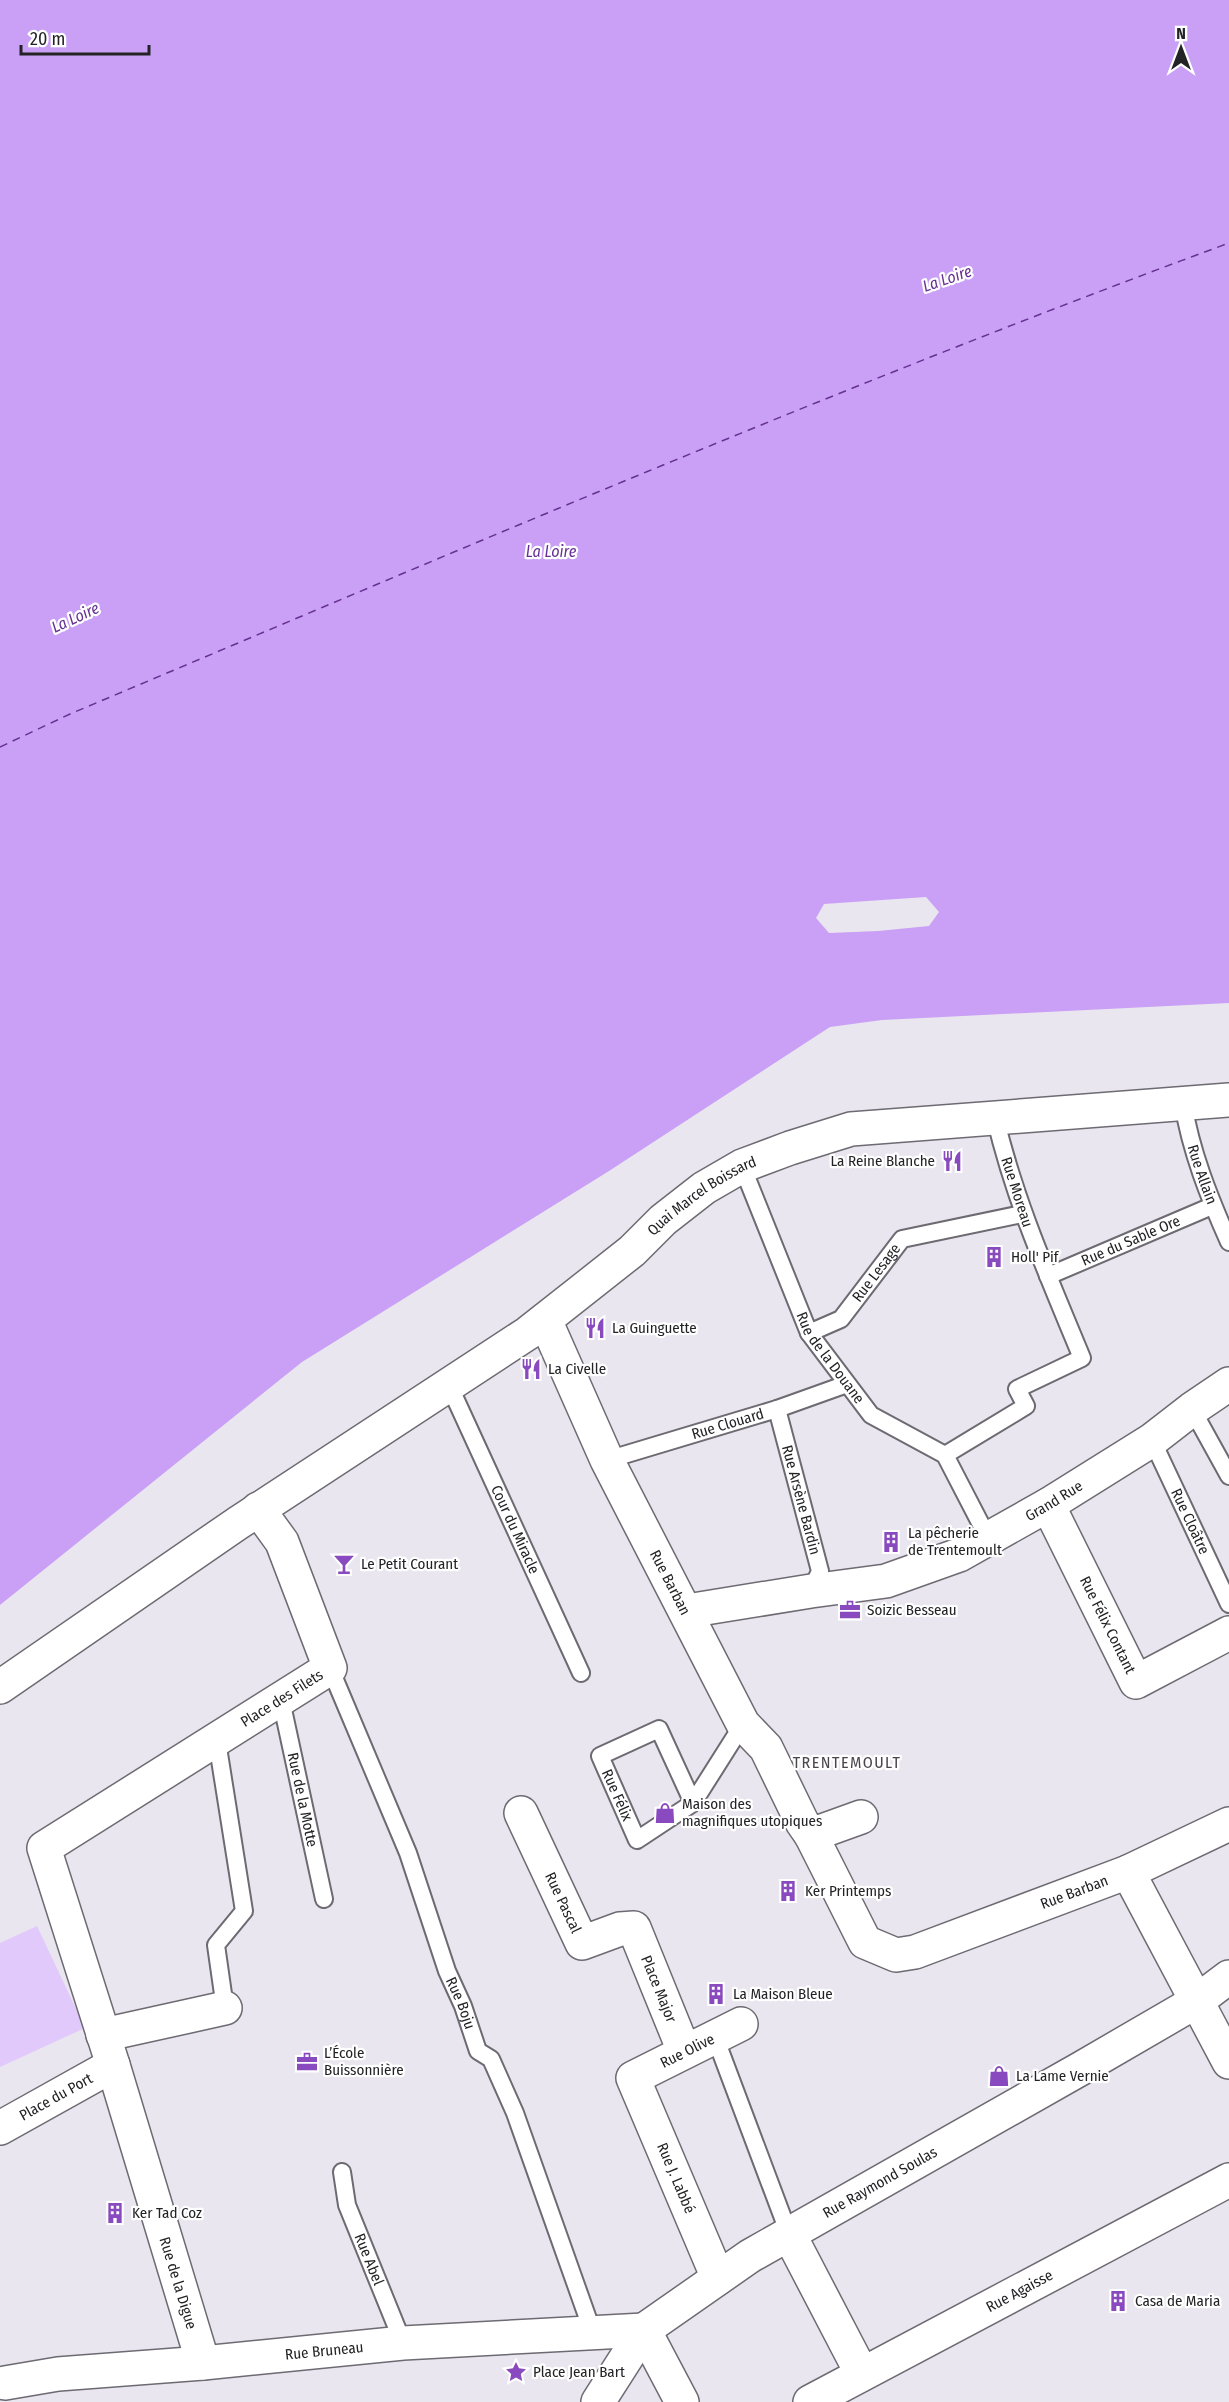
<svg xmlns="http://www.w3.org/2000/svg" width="1229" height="2402" font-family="'Fira Sans Condensed',sans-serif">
<rect width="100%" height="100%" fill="#eae6ef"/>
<polygon fill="#e1c9fc" points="37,1926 85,2028 0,2067 0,1943"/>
<polygon fill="#c9a0f5" points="0,0 1229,0 1229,1003 882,1020 830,1027 609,1171 302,1362 0,1605"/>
<polygon fill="#eae6ef" points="926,897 939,912 929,926 878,931 829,933 816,918 824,904"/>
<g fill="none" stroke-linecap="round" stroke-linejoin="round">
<path stroke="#663193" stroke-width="1.5" stroke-dasharray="8 6" stroke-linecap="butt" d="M0,747L70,714C454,552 838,387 1229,243"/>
<defs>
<g id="lane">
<path id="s1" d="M1183,1103C1191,1152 1209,1197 1229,1242"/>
<path id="s2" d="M742,1166L809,1333L871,1415L945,1455L988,1538"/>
<path id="s3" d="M1048,1276L1212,1206"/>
<path id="s4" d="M809,1333L841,1319L902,1239L1022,1214"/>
<path id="s5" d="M449,1385L581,1673"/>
<path id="s6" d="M777,1409L820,1571L811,1591"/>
<polyline points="1192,1409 1229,1476"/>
<path id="s7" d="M1152,1440L1229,1604"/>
<path d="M945,1455L1026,1406L1017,1389L1082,1358C1049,1278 1015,1202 995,1117"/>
<path id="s8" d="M607,1460L777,1409L847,1384"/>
<path id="s9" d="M330,1668L408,1853L447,1971L463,2006L478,2051L491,2059L515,2113L593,2333"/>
<path id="s10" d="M281,1700L324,1899"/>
<polyline points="217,1741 244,1911 216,1945 225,2008"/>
<path id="s11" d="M693,1803L659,1729L600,1756L637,1840L693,1803L743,1724"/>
<polyline points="715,2037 789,2234"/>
<path id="s12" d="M342,2172L347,2205L403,2343"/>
</g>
<g id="street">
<path id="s13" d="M545,1320L607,1460L743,1724L766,1748L802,1822L811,1835"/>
<path id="s14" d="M1048,1505L1136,1682L1229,1633"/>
<path id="s15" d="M687,1611L811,1591L886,1581L959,1555L1048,1505L1152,1440L1192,1409L1229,1384"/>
<path id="s16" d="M0,1687L238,1523L528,1333L632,1251L663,1220L704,1188L742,1166L790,1148L851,1129L1229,1100"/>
<path id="s17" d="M521,1813L582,1943L620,1929L634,1928L684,2051"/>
<path id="s18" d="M861,1817L811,1835L865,1942L896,1955L915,1952L1128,1872L1229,1824"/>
<polyline points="1128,1872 1229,2062"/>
<polyline points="103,2035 225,2008"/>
<path id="s19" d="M0,2128L113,2065"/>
<polyline points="789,2234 862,2374"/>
<path id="s20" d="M718,2278L633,2078L741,2024"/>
<path id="s21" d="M203,2363L113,2065L44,1848L330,1668L282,1542L258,1509"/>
<path id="s22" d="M5,2383L58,2374L203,2363L403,2343L644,2330L682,2402"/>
<path id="s23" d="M598,2402L644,2330L750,2256L1080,2069L1197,2001L1229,1977"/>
<path id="s24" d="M810,2402L1229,2180"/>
</g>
</defs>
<use href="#lane" stroke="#6d6a72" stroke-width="20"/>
<use href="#street" stroke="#6d6a72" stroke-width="36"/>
<use href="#lane" stroke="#fff" stroke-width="16"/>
<use href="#street" stroke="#fff" stroke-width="33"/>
</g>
<defs>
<symbol id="restaurant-bare" viewBox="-9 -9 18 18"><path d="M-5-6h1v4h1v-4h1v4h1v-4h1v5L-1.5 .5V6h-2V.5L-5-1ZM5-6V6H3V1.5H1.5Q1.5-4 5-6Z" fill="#894abf" stroke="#fff" stroke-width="2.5" paint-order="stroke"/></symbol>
<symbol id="building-bare" viewBox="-9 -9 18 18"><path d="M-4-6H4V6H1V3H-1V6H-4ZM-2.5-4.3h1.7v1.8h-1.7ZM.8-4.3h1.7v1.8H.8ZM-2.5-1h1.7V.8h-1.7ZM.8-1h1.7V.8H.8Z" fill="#894abf" stroke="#fff" stroke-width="2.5" paint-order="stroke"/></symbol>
<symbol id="bar-bare" viewBox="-9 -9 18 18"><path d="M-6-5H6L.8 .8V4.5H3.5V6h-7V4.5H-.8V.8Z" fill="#894abf" stroke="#fff" stroke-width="2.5" paint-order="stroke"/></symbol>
<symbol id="office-bare" viewBox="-9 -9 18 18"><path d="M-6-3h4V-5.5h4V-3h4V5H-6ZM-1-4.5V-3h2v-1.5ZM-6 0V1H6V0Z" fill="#894abf" stroke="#fff" stroke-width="2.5" paint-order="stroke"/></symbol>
<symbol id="shop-bare" viewBox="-9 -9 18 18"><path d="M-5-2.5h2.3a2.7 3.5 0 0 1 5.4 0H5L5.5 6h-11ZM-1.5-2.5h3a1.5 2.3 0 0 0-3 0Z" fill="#894abf" stroke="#fff" stroke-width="2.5" paint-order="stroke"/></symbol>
<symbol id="sight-bare" viewBox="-9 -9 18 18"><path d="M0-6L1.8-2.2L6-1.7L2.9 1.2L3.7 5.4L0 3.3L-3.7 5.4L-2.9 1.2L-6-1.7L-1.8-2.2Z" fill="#894abf" stroke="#fff" stroke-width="2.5" paint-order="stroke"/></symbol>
</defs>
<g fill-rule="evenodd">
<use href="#restaurant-bare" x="937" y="1146" width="30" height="30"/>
<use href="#building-bare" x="979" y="1242" width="30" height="30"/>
<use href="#restaurant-bare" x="580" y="1313" width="30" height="30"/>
<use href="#restaurant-bare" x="516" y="1354" width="30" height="30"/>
<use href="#building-bare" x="876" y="1527" width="30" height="30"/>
<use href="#bar-bare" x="329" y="1549" width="30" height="30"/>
<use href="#office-bare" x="835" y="1595" width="30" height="30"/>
<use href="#shop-bare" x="650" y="1798" width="30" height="30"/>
<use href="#building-bare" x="773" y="1876" width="30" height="30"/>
<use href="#building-bare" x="701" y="1979" width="30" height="30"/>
<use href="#office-bare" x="292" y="2047" width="30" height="30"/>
<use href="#shop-bare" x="984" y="2061" width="30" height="30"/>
<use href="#building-bare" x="100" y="2198" width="30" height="30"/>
<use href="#building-bare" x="1103" y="2286" width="30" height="30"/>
<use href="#sight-bare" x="501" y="2357" width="30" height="30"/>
</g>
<g text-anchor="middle" stroke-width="4.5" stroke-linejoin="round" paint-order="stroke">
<g font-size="15" fill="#232225" stroke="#fff" text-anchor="start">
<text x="935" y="1166" text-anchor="end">La Reine Blanche</text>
<text x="1011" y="1262">Holl' Pif</text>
<text x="612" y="1333">La Guinguette</text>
<text x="548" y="1374">La Civelle</text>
<text x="908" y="1538">La pêcherie<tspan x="908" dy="17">de Trentemoult</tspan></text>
<text x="361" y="1569">Le Petit Courant</text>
<text x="867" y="1615">Soizic Besseau</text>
<text x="682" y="1809">Maison des<tspan x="682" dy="17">magnifiques utopiques</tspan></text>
<text x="805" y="1896">Ker Printemps</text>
<text x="733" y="1999">La Maison Bleue</text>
<text x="324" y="2058">L’École<tspan x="324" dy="17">Buissonnière</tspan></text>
<text x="1016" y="2081">La Lame Vernie</text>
<text x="132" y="2218">Ker Tad Coz</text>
<text x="1135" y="2306">Casa de Maria</text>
<text x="533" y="2377">Place Jean Bart</text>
</g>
<g font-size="15" fill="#232225" stroke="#fff">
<text dy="5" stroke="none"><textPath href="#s1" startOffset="74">Rue Allain</textPath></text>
<text transform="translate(1017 1192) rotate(72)" y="5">Rue Moreau</text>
<text dy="5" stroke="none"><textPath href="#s16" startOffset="858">Quai Marcel Boissard</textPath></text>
<text dy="5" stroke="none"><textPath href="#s3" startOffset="90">Rue du Sable Ore</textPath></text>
<text dy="5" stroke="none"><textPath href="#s4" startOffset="93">Rue Lesage</textPath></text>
<text dy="5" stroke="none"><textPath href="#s2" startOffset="212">Rue de la Douane</textPath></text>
<text dy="5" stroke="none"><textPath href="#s8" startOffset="126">Rue Clouard</textPath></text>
<text dy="5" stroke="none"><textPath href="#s15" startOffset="388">Grand Rue</textPath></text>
<text dy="5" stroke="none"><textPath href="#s6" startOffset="94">Rue Arsène Bardin</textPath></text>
<text dy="5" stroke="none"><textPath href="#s7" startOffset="90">Rue Cloâtre</textPath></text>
<text dy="5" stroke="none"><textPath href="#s5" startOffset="159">Cour du Miracle</textPath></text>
<text dy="5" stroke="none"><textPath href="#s13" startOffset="291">Rue Barban</textPath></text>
<text dy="5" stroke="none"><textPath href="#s14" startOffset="134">Rue Félix Contant</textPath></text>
<text dy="5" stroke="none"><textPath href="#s21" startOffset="820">Place des Filets</textPath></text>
<text dy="5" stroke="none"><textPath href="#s11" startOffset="189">Rue Félix</textPath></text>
<text dy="5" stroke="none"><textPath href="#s10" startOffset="102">Rue de la Motte</textPath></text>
<text dy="5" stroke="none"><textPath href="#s18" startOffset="396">Rue Barban</textPath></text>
<text dy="5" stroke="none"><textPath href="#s17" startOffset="99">Rue Pascal</textPath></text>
<text dy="5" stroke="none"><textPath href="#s17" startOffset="264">Place Major</textPath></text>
<text dy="5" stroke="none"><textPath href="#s9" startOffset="360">Rue Boju</textPath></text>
<text dy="5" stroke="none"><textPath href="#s20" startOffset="278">Rue Olive</textPath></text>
<text dy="5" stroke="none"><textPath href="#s19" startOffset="64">Place du Port</textPath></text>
<text transform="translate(676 2178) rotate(67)" y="5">Rue J. Labbé</text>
<text dy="5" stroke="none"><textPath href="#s23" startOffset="364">Rue Raymond Soulas</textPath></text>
<text dy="5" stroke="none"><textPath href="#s12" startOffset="92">Rue Abel</textPath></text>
<text transform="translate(178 2283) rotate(73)" y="5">Rue de la Digue</text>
<text dy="5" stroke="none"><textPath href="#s24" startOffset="237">Rue Agaisse</textPath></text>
<text dy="5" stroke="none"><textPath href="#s22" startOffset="321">Rue Bruneau</textPath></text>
</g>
<g font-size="16" font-style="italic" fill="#663193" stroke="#fff">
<text transform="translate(947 278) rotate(-19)" y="6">La Loire</text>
<text x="551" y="557">La Loire</text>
<text transform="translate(75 617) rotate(-25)" y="6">La Loire</text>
</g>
<g font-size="16" letter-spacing="1.5" fill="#4a464e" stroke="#fff">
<text x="847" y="1768">TRENTEMOULT</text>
</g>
</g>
<g transform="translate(1181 48)" stroke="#ffffff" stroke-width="4.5" paint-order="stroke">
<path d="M0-4.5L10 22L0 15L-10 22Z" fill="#232225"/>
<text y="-9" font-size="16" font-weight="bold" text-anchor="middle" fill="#232225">N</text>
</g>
<path d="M21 45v9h128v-9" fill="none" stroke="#232225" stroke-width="3"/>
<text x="30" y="45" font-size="18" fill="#232225" stroke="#ffffff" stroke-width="4.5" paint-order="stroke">20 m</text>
</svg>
